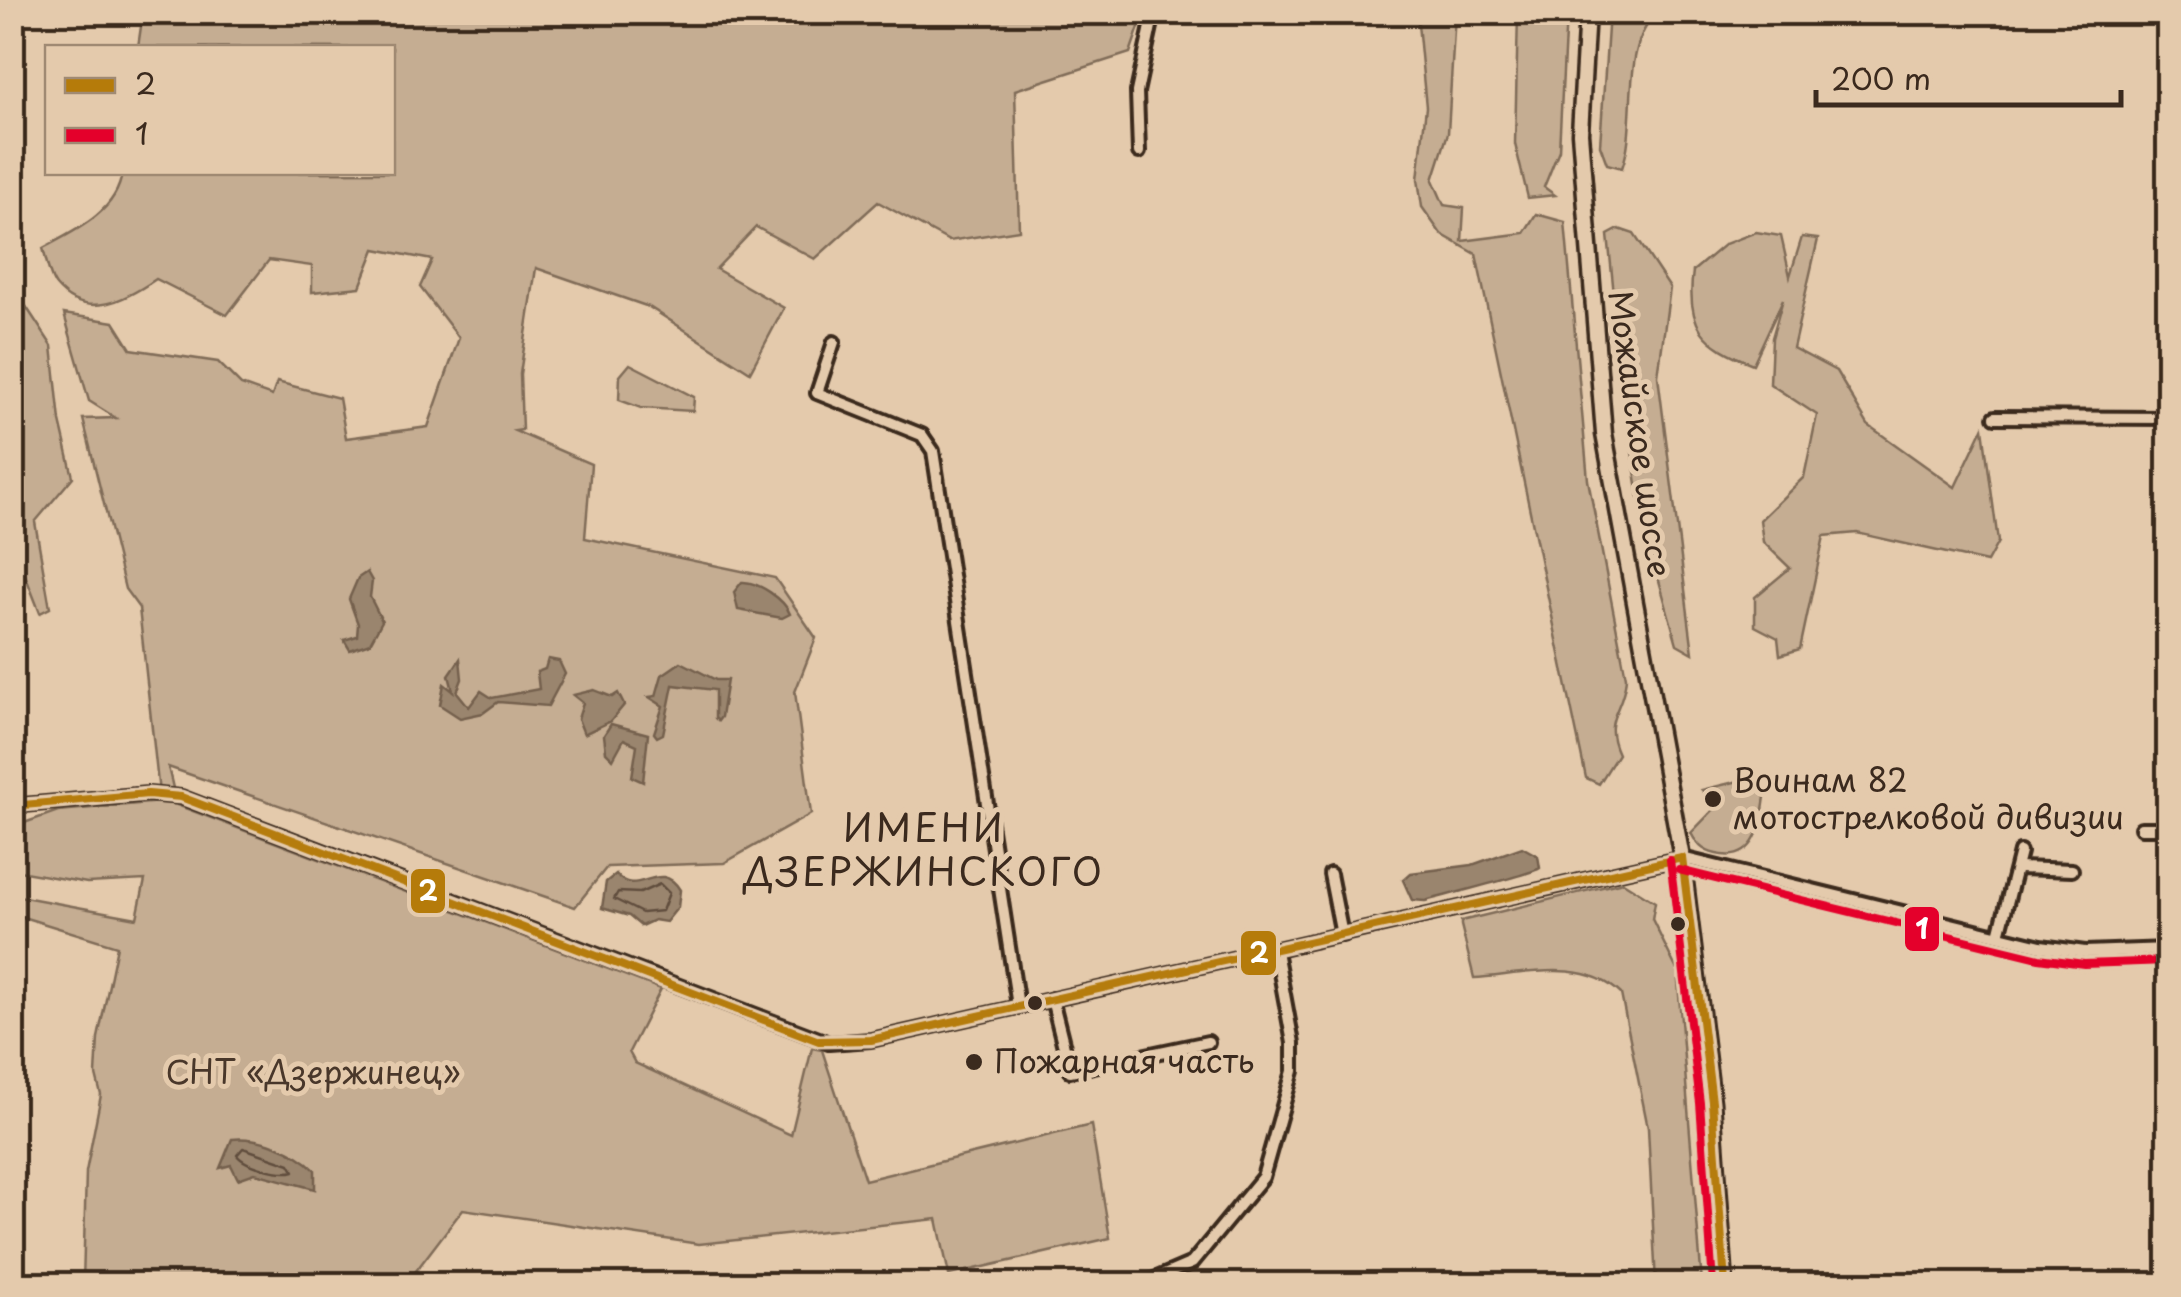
<svg xmlns="http://www.w3.org/2000/svg" width="2181" height="1297" font-family="'Playpen Sans',sans-serif">
<rect width="100%" height="100%" fill="#e4caac"/>
<filter id="ink" filterUnits="userSpaceOnUse"><feTurbulence type="fractalNoise" baseFrequency=".01" numOctaves="2"/><feDisplacementMap in="SourceGraphic" scale="20" xChannelSelector="R" yChannelSelector="G"/><feConvolveMatrix kernelMatrix="1 2 1 2 8 2 1 2 1" color-interpolation-filters="sRGB"/></filter>
<g filter="url(#ink)">
<g fill="#c5ad92" stroke="#806c58" stroke-width="2.5">
<path d="M143,13H1144L1130,53L1015,90L1019,230L949,241L878,202L815,259L756,227L716,269L784,308L750,372L649,307L536,268L520,374L522,430L515,431L591,464L585,538L775,578L816,638L795,692L811,814L724,863L607,867L575,907L168,767L177,805L661,989L629,1052L635,1063L791,1135L812,1048L822,1050L865,1180L1091,1125L1110,1238L949,1275L937,1219L699,1244L463,1209L406,1284H83L86,1172L101,1095L96,1075L98,1038L117,946L13,914V895L137,918L145,880L87,883L13,870V827L58,811L160,802L139,608L125,589L83,419L116,418L89,401L64,314L114,322L131,349L218,362L241,385L272,396L277,382L339,398L346,438L428,427L459,338L420,287L432,260L375,249L360,287L312,292V266L269,260L227,315L156,279C127,299 86,322 56,286C49,277 46,259 43,248C75,231 117,212 122,173L392,172V48L138,47Z"/>
<path d="M1417,13H1455L1448,133L1433,180L1444,205L1464,208L1462,241L1524,233L1536,214L1565,222L1588,480L1626,677C1624,712 1601,717 1618,754L1599,784L1586,778L1476,254L1441,234L1422,207L1418,179L1426,107Z"/>
<polygon points="1518,13 1566,13 1559,150 1544,187 1555,195 1528,198 1515,144"/>
<path d="M1609,13H1657C1619,48 1639,122 1622,168L1607,164L1600,145Z"/>
<polygon points="1619,229 1634,234 1670,288 1658,376 1693,653 1677,644 1643,524 1625,404 1608,235"/>
<path d="M1756,232L1781,236L1790,276L1802,237L1818,239L1793,348L1836,371L1868,425L1955,487L1983,428L1998,542L1987,562L1857,533L1824,536L1800,649L1780,655L1778,638L1755,626V597L1790,568L1763,542L1760,520L1804,477L1817,415L1770,384L1772,338L1783,299L1753,364C1704,345 1685,327 1693,271L1725,244Z"/>
<polygon points="12,285 52,346 60,421 73,477 35,522 50,608 40,613 13,544"/>
<polygon points="630,364 694,397 693,411 641,408 619,400 620,376"/>
<path d="M1759,776L1768,777C1762,807 1764,861 1722,855C1706,853 1698,847 1691,833L1716,807L1720,791L1706,794L1702,790Z"/>
<path d="M1623,882L1655,902L1652,919L1677,970L1702,1284H1656L1648,1128L1621,994C1584,957 1522,975 1474,978L1461,925V921Z"/>
</g>
<g fill="#9a856e" stroke="#74614e" stroke-width="2.5">
<polygon points="367,572 372,581 370,597 382,621 370,643 350,650 344,640 357,636 358,624 349,599 358,578"/>
<path d="M742,582C758,581 785,600 790,614L782,618L738,610L734,592Z"/>
<polygon points="460,659 462,679 457,692 469,707 481,691 492,698 539,689 537,672 545,669 548,659 559,661 565,674 548,706 498,702 483,713 460,718 440,705 444,684 453,691 449,675"/>
<polygon points="681,662 716,680 727,680 721,717 718,721 715,718 715,690 673,685 663,734 657,737 654,733 663,706 649,697 656,696 662,675"/>
<polygon points="594,690 612,697 618,693 624,705 611,721 584,734 578,719 583,703 573,695"/>
<polygon points="611,724 648,734 643,782 632,777 637,745 624,739 613,759 606,752 604,735"/>
<path d="M1522,847L1538,856L1540,868C1535,873 1443,896 1425,901L1412,900L1403,880L1411,873L1472,865Z"/>
<path d="M616,874C636,900 660,857 680,890L678,907L666,922L654,920L641,926L629,916L602,908L606,882Z"/>
<path d="M232,1139C258,1136 296,1150 315,1170V1189L255,1173L238,1179L231,1165L220,1168Z"/>
</g>
<g fill="none" stroke-linecap="round" stroke-linejoin="round">
<g stroke="#614e3e" stroke-width="2.5">
<polygon points="660,884 669,893 662,911 642,913 614,899 618,892 640,893"/>
<path d="M243,1148L290,1164L294,1171C281,1175 245,1166 237,1155Z"/>
</g>
<defs>
<g id="minor">
<polyline points="1139,152 1137,92 1153,17 1158,12"/>
<polyline points="834,342 817,393 922,435 933,451 1018,1006"/>
<polyline points="1995,417 2168,418"/>
<polyline points="12,806 148,794 181,797 829,1043 871,1040 1682,858 2041,946 2085,952 2168,949"/>
<polyline points="2141,828 2168,828"/>
<polyline points="2018,868 2072,870"/>
<polyline points="1330,874 1342,935"/>
<polyline points="1999,935 2020,852"/>
<polyline points="1052,999 1070,1071 1208,1042"/>
<polyline points="1143,1284 1192,1263 1263,1177 1293,1071 1293,1043 1276,951"/>
</g>
<polyline id="major" points="1587,12 1580,133 1604,434 1682,858 1712,1102 1725,1284"/>
</defs>
<use href="#minor" stroke="#3b2a1e" stroke-width="18"/>
<use href="#major" stroke="#3b2a1e" stroke-width="21"/>
<use href="#minor" stroke="#e4caac" stroke-width="10"/>
<use href="#major" stroke="#e4caac" stroke-width="14"/>
<defs>
<g id="bus-1">
<polyline points="12,806 148,794 181,797 819,1041 871,1040 1682,858"/>
<polyline points="1682,858 1712,1102 1725,1284"/>
</g>
<g id="bus-2">
<polyline points="1670,860 1700,1103 1713,1284"/>
<polyline points="1679,870 2039,958 2084,964 2168,961"/>
</g>
</defs>
<use href="#bus-1" stroke="#e4caac" stroke-width="15"/>
<use href="#bus-2" stroke="#e4caac" stroke-width="15"/>
<use href="#bus-1" stroke="#b57b0a" stroke-width="8"/>
<use href="#bus-2" stroke="#e4002b" stroke-width="8"/>
</g>
</g>
<g fill="#3b2a1e" stroke="#e4caac" stroke-width="4">
<circle cx="1713" cy="799" r="10"/>
<circle cx="1678" cy="924" r="9"/>
<circle cx="1035" cy="1003" r="9"/>
<circle cx="974" cy="1062" r="10"/>
</g>
<g text-anchor="middle" stroke-width="10" stroke-linejoin="round" paint-order="stroke">
<g font-size="32" fill="#3b2a1e" stroke="#e4caac">
<text transform="translate(1639 434) rotate(82)" y="11">Можайское шоссе</text>
</g>
<g font-size="32" fill="#3b2a1e" stroke="#e4caac" text-anchor="start">
<text x="1733" y="792">Воинам 82<tspan x="1733" dy="37">мотострелковой дивизии</tspan></text>
<text x="994" y="1073">Пожарная часть</text>
</g>
<g font-size="32" fill="#49372a" stroke="#e4caac">
<text x="313" y="1084">СНТ «Дзержинец»</text>
</g>
<g font-size="38" letter-spacing="2.5" fill="#3b2a1e" stroke="#e4caac">
<text x="924" y="842">ИМЕНИ<tspan x="924" dy="44">ДЗЕРЖИНСКОГО</tspan></text>
</g>
</g>
<g stroke="#e4caac" stroke-width="4">
<rect x="409" y="867" width="38" height="48" rx="10" fill="#b57b0a"/>
<rect x="1903" y="905" width="38" height="48" rx="10" fill="#e4002b"/>
<rect x="1239" y="929" width="39" height="48" rx="10" fill="#b57b0a"/>
</g>
<g font-size="28" text-anchor="middle" font-weight="bold" fill="#fff">
<text x="428" y="901">2</text>
<text x="1922" y="939">1</text>
<text x="1259" y="963">2</text>
</g>
<rect width="2181" height="1297" fill="none" stroke="#e4caac" stroke-width="50"/>
<rect x="25" y="25" width="2131" height="1247" fill="none" stroke="#3b2a1e" stroke-width="4" filter="url(#ink)"/>
<rect x="45" y="45" width="350" height="130" fill="#e4caac" stroke="#a08a73" stroke-width="2.5"/>
<rect x="65" y="78" width="50" height="15" fill="#b57b0a" stroke="#a08a73" stroke-width="2.5"/>
<text x="135" y="95" font-size="30" fill="#3b2a1e">2</text>
<rect x="65" y="128" width="50" height="15" fill="#e4002b" stroke="#a08a73" stroke-width="2.5"/>
<text x="135" y="145" font-size="30" fill="#3b2a1e">1</text>
<path d="M1816 90v15h305v-15" fill="none" stroke="#3b2a1e" stroke-width="5"/>
<text x="1831" y="90" font-size="30" fill="#3b2a1e" stroke="#e4caac" stroke-width="8" paint-order="stroke">200 m</text>
</svg>
